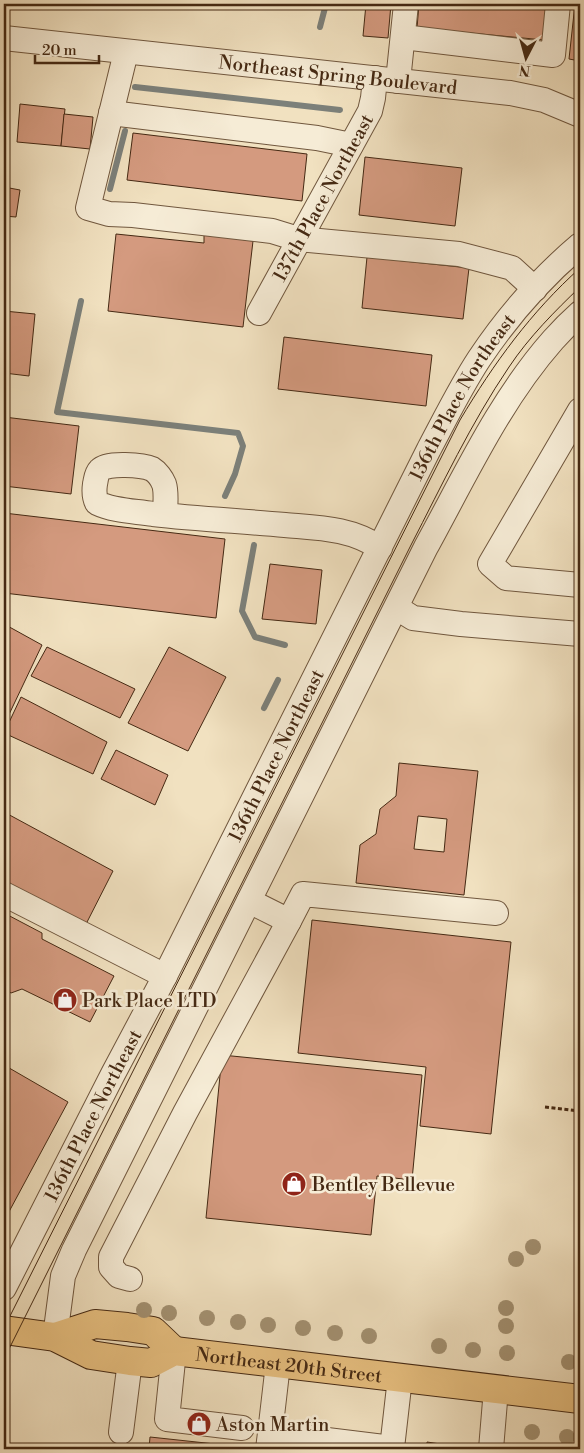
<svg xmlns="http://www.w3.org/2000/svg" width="584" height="1453" font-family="'Libre Bodoni',serif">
<rect width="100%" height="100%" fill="#f1e1c0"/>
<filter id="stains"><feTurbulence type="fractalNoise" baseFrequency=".004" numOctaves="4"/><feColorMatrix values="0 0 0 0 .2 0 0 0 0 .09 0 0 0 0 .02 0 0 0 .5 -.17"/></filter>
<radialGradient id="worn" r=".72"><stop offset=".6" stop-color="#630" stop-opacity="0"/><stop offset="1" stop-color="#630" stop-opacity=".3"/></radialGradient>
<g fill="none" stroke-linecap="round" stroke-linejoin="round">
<g stroke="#7c807a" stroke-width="6">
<polyline points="320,27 326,4"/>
<polyline points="135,87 340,110"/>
<polyline points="110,189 125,131"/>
<polyline points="81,301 57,412 238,433 243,446 235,474 225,496"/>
<polyline points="254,545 242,611 255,637 285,645"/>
<polyline points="264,708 278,680"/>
</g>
</g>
<g fill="#d49a7f" stroke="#452913" fill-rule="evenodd">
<polygon points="366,4 391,4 388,38 363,36"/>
<polygon points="419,4 547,4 544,40 417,28"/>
<polygon points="575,4 580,4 580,61 569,59"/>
<polygon points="20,104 65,109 61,146 17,142"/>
<polygon points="64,114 93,117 90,149 61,146"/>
<polygon points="133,133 307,154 302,201 127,180"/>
<polygon points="365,157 462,168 455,226 359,215"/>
<polygon points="4,187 20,190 16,217 4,216"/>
<polygon points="116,234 204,243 204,234 253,241 243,327 108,311"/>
<polygon points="367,257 469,268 463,319 362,308"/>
<polygon points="4,311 35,314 29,376 4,373"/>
<polygon points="284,337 432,355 426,406 278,389"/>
<polygon points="4,417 79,426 71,494 4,486"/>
<polygon points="4,513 225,539 216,618 4,593"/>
<polygon points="270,564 322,570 316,624 262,619"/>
<polygon points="4,624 42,645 4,725"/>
<polygon points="47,647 135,689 120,718 31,676"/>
<polygon points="169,647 226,677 188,751 128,723"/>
<polygon points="21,697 107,742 93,774 4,733"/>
<polygon points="116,750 168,775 155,805 101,779"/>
<path d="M399,763L478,771L464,895L356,883L360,845L376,834L380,809L396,796ZM418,816L447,819L444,852L414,849Z"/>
<polygon points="4,812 113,871 84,928 4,888"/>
<polygon points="4,913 42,933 42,939 114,976 90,1022 22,989 11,993 4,989"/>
<polygon points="312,920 511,942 491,1134 420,1126 426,1067 298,1053"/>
<polygon points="222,1055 422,1075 412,1180 377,1176 371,1235 206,1218"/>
<polygon points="4,1065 68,1102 4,1221"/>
<polygon points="150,1437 243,1447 243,1449 149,1449"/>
<polygon points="427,1442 467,1448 467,1449 427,1449"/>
</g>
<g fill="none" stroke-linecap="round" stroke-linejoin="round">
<defs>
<g id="minor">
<polyline points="403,37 553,55 558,4"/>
<path id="s1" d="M4,38L510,93L544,100L580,115"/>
<polyline points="126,52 88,208 109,214 133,215 272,231 298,239 459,254 512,268 535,289"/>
<polyline points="398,81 406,4"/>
<polyline points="111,113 317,138 351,145"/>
<path id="s2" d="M259,313L370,111L373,98L375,78"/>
<polyline points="580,410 490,564 506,578 580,585"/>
<path d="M165,515C165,506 167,493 164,484C162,479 157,472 152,469C143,465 107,462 100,470C96,474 96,480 95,484C94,491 94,497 97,503C114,511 134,511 153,514C197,519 241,521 285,525C319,528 351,528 380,548"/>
<polyline points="397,608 413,618 461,624 580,634"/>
<polyline points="4,894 165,976"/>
<polyline points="249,901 289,921 303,894 496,913"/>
<polyline points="130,1279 119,1276 111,1267 111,1257 185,1113 289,921"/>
<path id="s3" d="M4,1288L113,1074L165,976L429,449C445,419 460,388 479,359C507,317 541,278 580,245"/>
<path d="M55,1337L63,1276L74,1250L426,547C465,476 500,400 553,340C562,330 571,321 580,313"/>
<polyline points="174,1351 167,1419 242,1428"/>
<polyline points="121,1432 130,1361"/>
<polyline points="270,1433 278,1364"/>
<polyline points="392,1448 400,1378"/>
<polyline points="268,1449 270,1433 392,1448 392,1449"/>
<polyline points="491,1449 496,1389"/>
</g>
<g id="major">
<path id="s4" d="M4,1330L55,1337L91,1355L130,1361L151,1363L174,1351L580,1399"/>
<polyline points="55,1337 95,1324 127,1327 153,1331 174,1351"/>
</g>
</defs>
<use href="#minor" stroke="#70573e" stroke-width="26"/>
<use href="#major" stroke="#452913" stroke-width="30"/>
<polyline stroke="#452913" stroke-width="3" stroke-dasharray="4 2.5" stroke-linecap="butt" points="545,1107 580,1111"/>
<use href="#minor" stroke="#f6ecd6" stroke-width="24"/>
<use href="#major" stroke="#e8c080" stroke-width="28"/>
<g stroke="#452913" stroke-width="1">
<path d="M4,1328L460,420C494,363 531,312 580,268"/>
<path d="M4,1359L411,545C442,485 471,423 509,367C529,337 555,311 580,287"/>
</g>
</g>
<g fill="#a39172">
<circle cx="533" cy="1247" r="8"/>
<circle cx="516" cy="1259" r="8"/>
<circle cx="506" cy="1308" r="8"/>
<circle cx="144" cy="1310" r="8"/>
<circle cx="169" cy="1313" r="8"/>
<circle cx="207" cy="1318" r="8"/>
<circle cx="238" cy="1322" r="8"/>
<circle cx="268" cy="1325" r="8"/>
<circle cx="506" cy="1326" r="8"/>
<circle cx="303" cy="1328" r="8"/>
<circle cx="335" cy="1333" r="8"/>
<circle cx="369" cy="1336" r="8"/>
<circle cx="439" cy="1346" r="8"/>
<circle cx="473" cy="1350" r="8"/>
<circle cx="507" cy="1353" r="8"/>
<circle cx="569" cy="1362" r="8"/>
<circle cx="532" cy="1432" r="8"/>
<circle cx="567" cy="1437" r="8"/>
</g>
<defs>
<symbol id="shop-disc" viewBox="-11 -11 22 22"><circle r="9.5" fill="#8f2418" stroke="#f6ecd6"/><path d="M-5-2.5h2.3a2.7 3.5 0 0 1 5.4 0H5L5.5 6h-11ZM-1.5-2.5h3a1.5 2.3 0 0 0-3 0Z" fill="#fff"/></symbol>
</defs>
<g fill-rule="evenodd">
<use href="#shop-disc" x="51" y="986" width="28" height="28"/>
<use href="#shop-disc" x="280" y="1170" width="28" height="28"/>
<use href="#shop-disc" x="185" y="1410" width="28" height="28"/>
</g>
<g text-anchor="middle" stroke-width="5" stroke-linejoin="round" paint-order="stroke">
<g font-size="19" fill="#452913" stroke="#f6ecd6">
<text dy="7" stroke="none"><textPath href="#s1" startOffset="336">Northeast Spring Boulevard</textPath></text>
<text dy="7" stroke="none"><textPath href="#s2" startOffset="132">137th Place Northeast</textPath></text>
<text dy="7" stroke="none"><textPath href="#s3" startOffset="1002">136th Place Northeast</textPath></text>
<text dy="7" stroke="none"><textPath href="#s3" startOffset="598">136th Place Northeast</textPath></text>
<text dy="7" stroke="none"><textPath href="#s3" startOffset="194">136th Place Northeast</textPath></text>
<text dy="7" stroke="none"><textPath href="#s4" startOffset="294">Northeast 20th Street</textPath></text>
</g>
<g font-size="19" fill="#452913" stroke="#f6ecd6" text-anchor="start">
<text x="82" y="1007">Park Place LTD</text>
<text x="312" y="1191">Bentley Bellevue</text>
<text x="216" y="1431">Aston Martin</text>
</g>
</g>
<rect width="584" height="1453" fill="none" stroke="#f1e1c0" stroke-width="20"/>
<rect x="5" y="5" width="574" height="1443" fill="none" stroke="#452913" stroke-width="2.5"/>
<rect x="10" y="10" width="564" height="1433" fill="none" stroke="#452913"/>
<g transform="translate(526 58) rotate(186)" stroke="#f6ecd6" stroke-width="4" paint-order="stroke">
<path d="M0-4L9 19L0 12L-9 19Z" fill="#452913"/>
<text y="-8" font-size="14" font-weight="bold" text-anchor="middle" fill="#452913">N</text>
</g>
<path d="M35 55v8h64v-8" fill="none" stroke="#452913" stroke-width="2.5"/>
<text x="42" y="55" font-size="15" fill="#452913" stroke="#f6ecd6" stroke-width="4" paint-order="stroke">20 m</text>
<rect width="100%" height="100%" filter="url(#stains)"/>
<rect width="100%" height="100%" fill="url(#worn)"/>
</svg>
